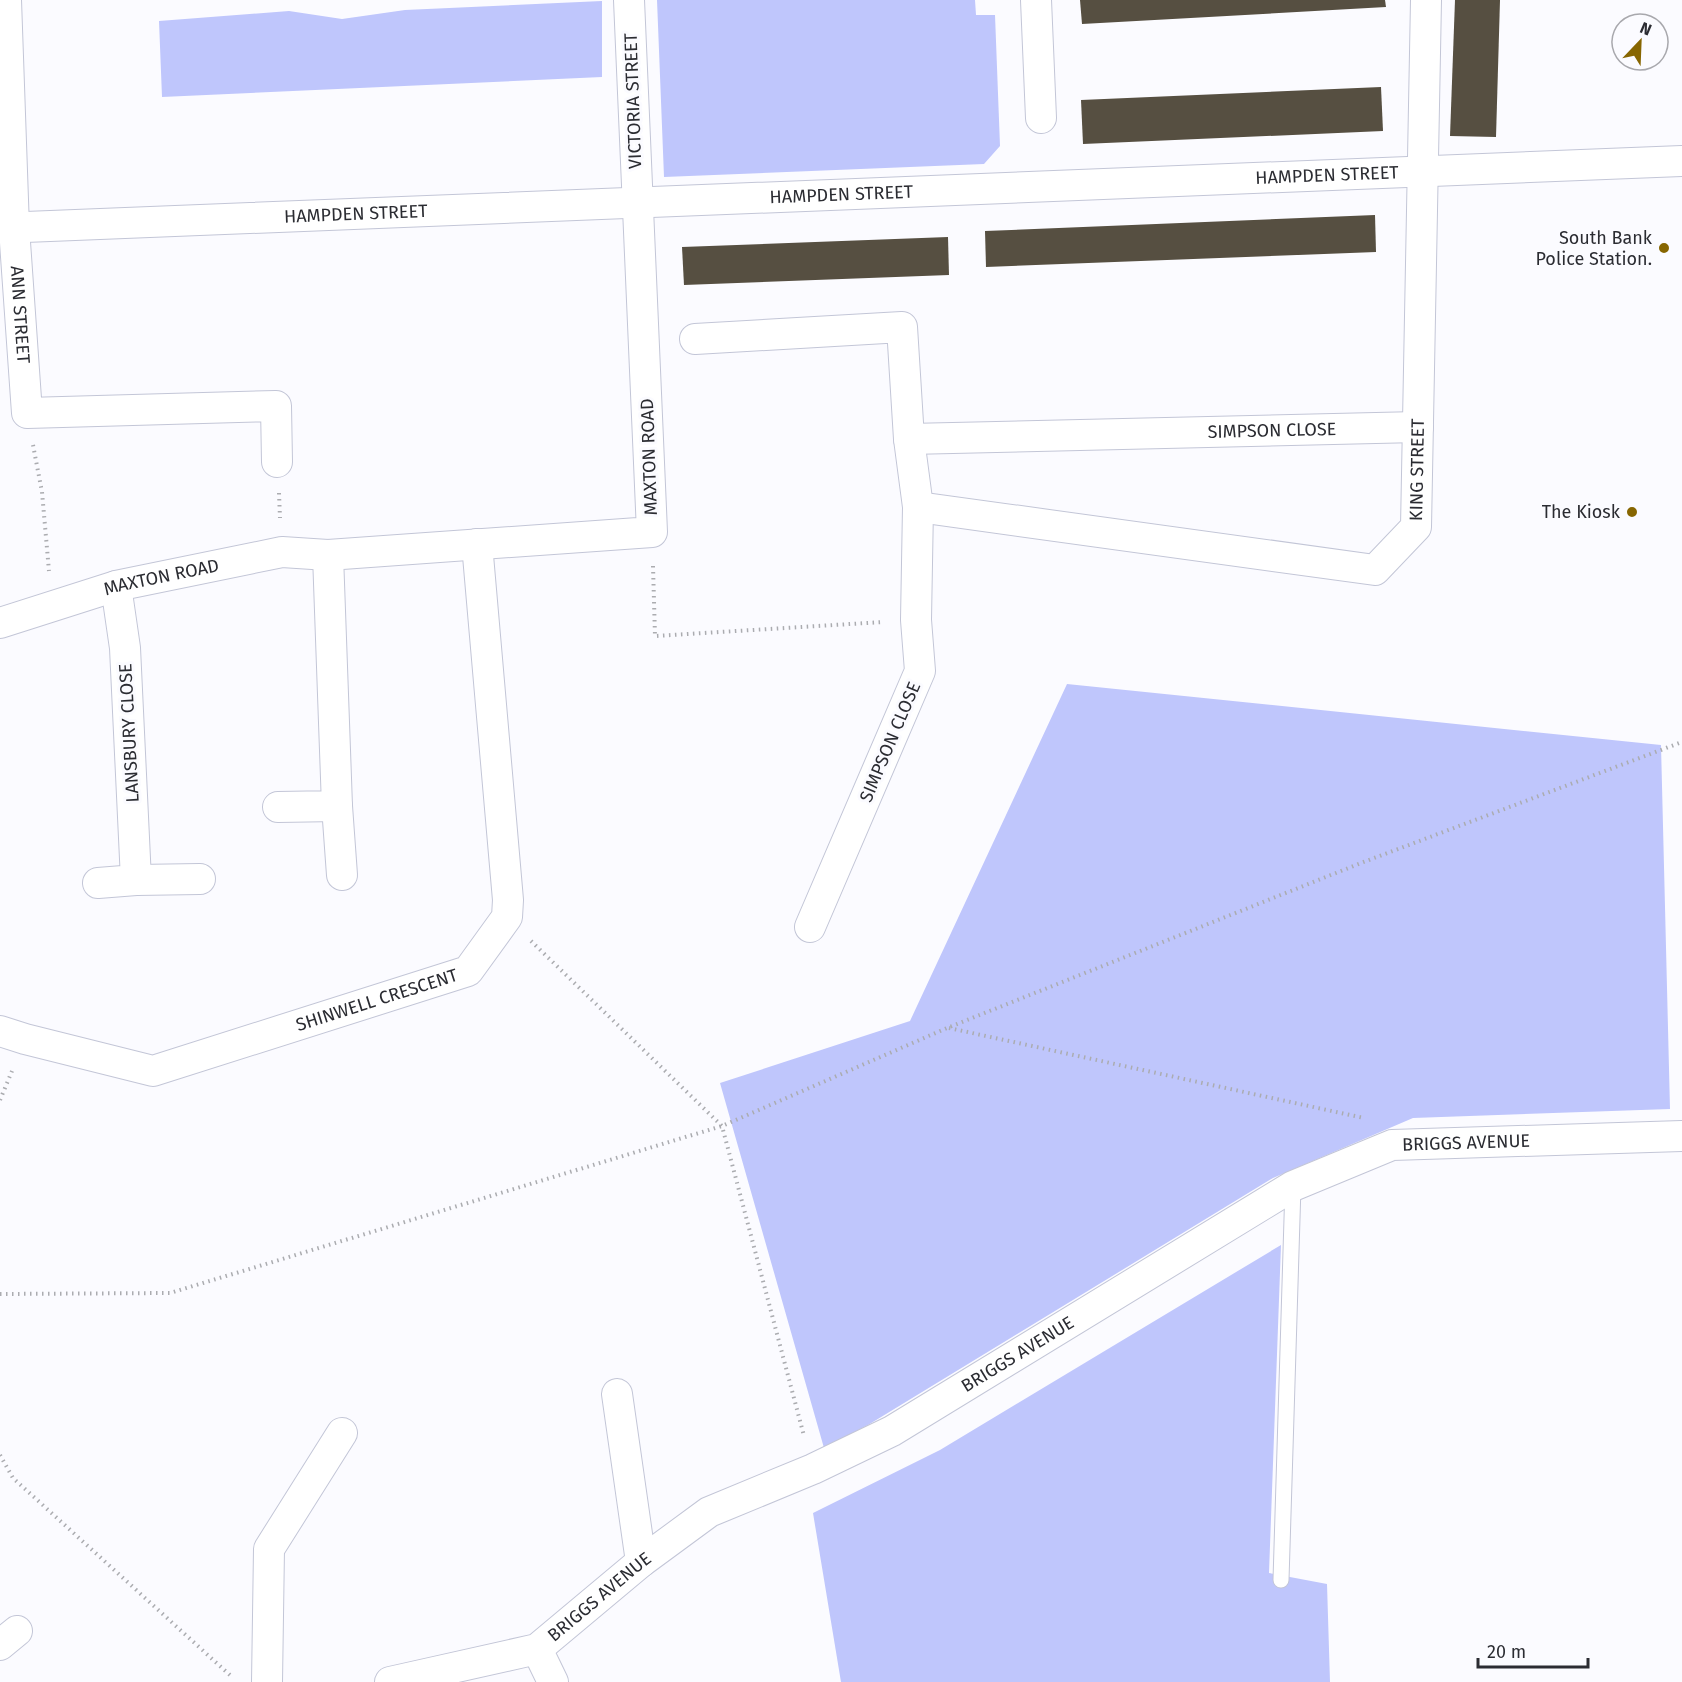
<svg xmlns="http://www.w3.org/2000/svg" width="1682" height="1682" font-family="'Fira Sans',sans-serif">
<rect width="100%" height="100%" fill="#fbfbff"/>
<g fill="#bfc6fc">
<polygon points="657,0 975,0 976,15 995,15 1000,146 984,164 664,177"/>
<polygon points="602,1 602,77 162,97 159,21 289,11 342,19 405,10"/>
<polygon points="1067,684 1661,745 1670,1109 1413,1118 1273,1178 868,1425 824,1448 720,1083 910,1021"/>
<polygon points="1281,1245 1269,1573 1327,1584 1330,1682 841,1682 813,1513 940,1450"/>
</g>
<g fill="#564f41">
<polygon points="1080,0 1385,0 1386,7 1082,24"/>
<polygon points="1455,0 1500,0 1496,137 1450,136"/>
<polygon points="1381,87 1383,131 1083,144 1081,100"/>
<polygon points="1375,215 1376,252 986,267 985,231"/>
<polygon points="948,237 949,275 684,285 682,247"/>
</g>
<g fill="none" stroke-linecap="round" stroke-linejoin="round">
<defs>
<polyline id="service" points="1281,1580 1293,1186"/>
<g id="minor">
<path id="s1" d="M6,0L14,228L27,413L276,406L277,462"/>
<polyline points="1036,0 1041,118"/>
<path id="s2" d="M0,228L1682,161"/>
<polyline points="695,339 902,327 909,439 918,507 916,620 920,671 810,927"/>
<path id="s3" d="M909,439L1418,427"/>
<path id="s4" d="M918,507L1375,570L1416,527L1426,0"/>
<path id="s5" d="M0,623L116,586L282,552L328,555"/>
<polyline points="337,806 342,875"/>
<polyline points="278,807 337,806 328,555 652,532 629,0"/>
<polyline points="136,880 200,879"/>
<polyline points="98,883 136,880 125,648 116,586"/>
<path id="s6" d="M0,1031L25,1039L153,1071L468,971L507,917L508,900L477,544"/>
<polyline points="617,1394 641,1562"/>
<polyline points="0,1645 17,1631"/>
<polyline points="537,1649 553,1682"/>
<polyline points="267,1682 269,1549 342,1433"/>
<path id="s7" d="M390,1682L537,1649L641,1562L709,1512L813,1469L892,1431L1293,1186L1392,1145L1682,1136"/>
</g>
</defs>
<use href="#service" stroke="#c3c6d7" stroke-width="17"/>
<use href="#minor" stroke="#c3c6d7" stroke-width="32"/>
<g stroke="#abacb0" stroke-width="4" stroke-dasharray="1.5 4.5" stroke-linecap="butt">
<polyline points="33,445 42,492 49,571"/>
<polyline points="279,493 280,518"/>
<polyline points="653,566 655,636 883,622"/>
<polyline points="531,941 722,1126 804,1436"/>
<polyline points="949,1028 1364,1118"/>
<polyline points="0,1100 12,1071"/>
<polyline points="0,1294 170,1293 722,1126 947,1028 1361,863 1682,742"/>
<polyline points="0,1455 13,1478 232,1677"/>
</g>
<use href="#service" stroke="#fff" stroke-width="15"/>
<use href="#minor" stroke="#fff" stroke-width="30"/>
</g>
<g fill="#876601" stroke="#fbfbff" stroke-width="2">
<circle cx="1664" cy="248" r="6"/>
<circle cx="1632" cy="512" r="6"/>
</g>
<g text-anchor="middle" stroke-width="6" stroke-linejoin="round" paint-order="stroke">
<g font-size="18" fill="#2b2c32" stroke="#fbfbff">
<text transform="translate(633 101) rotate(-92)" y="6">VICTORIA STREET</text>
<text dy="6" stroke="none"><textPath href="#s2" startOffset="1328">HAMPDEN STREET</textPath></text>
<text dy="6" stroke="none"><textPath href="#s2" startOffset="842">HAMPDEN STREET</textPath></text>
<text dy="6" stroke="none"><textPath href="#s2" startOffset="356">HAMPDEN STREET</textPath></text>
<text dy="6" stroke="none"><textPath href="#s1" startOffset="315">ANN STREET</textPath></text>
<text dy="6" stroke="none"><textPath href="#s3" startOffset="363">SIMPSON CLOSE</textPath></text>
<text transform="translate(649 457) rotate(-92)" y="6">MAXTON ROAD</text>
<text dy="6" stroke="none"><textPath href="#s4" startOffset="578">KING STREET</textPath></text>
<text dy="6" stroke="none"><textPath href="#s5" startOffset="168">MAXTON ROAD</textPath></text>
<text transform="translate(129 733) rotate(-93)" y="6">LANSBURY CLOSE</text>
<text transform="translate(890 742) rotate(-67)" y="6">SIMPSON CLOSE</text>
<text dy="6" stroke="none"><textPath href="#s6" startOffset="393">SHINWELL CRESCENT</textPath></text>
<text dy="6" stroke="none"><textPath href="#s7" startOffset="1222">BRIGGS AVENUE</textPath></text>
<text dy="6" stroke="none"><textPath href="#s7" startOffset="718">BRIGGS AVENUE</textPath></text>
<text dy="6" stroke="none"><textPath href="#s7" startOffset="232">BRIGGS AVENUE</textPath></text>
</g>
<g font-size="18" fill="#2b2c32" stroke="#fbfbff" text-anchor="end">
<text x="1652" y="244">South Bank<tspan x="1652" dy="21">Police Station.</tspan></text>
<text x="1620" y="518">The Kiosk</text>
</g>
</g>
<g transform="translate(1640 42) rotate(23)"><circle r="28" fill="#fbfbff" stroke="#a8a8ad" stroke-width="1.5"/>
<path d="M0-4.5L10 22L0 15L-10 22Z" fill="#876601"/>
<text y="-9" font-size="16" font-weight="bold" text-anchor="middle" fill="#2b2c32">N</text>
</g>
<path d="M1478 1658v9h110v-9" fill="none" stroke="#2b2c32" stroke-width="3"/>
<text x="1487" y="1658" font-size="18" fill="#2b2c32" stroke="#fbfbff" stroke-width="4.5" paint-order="stroke">20 m</text>
</svg>
